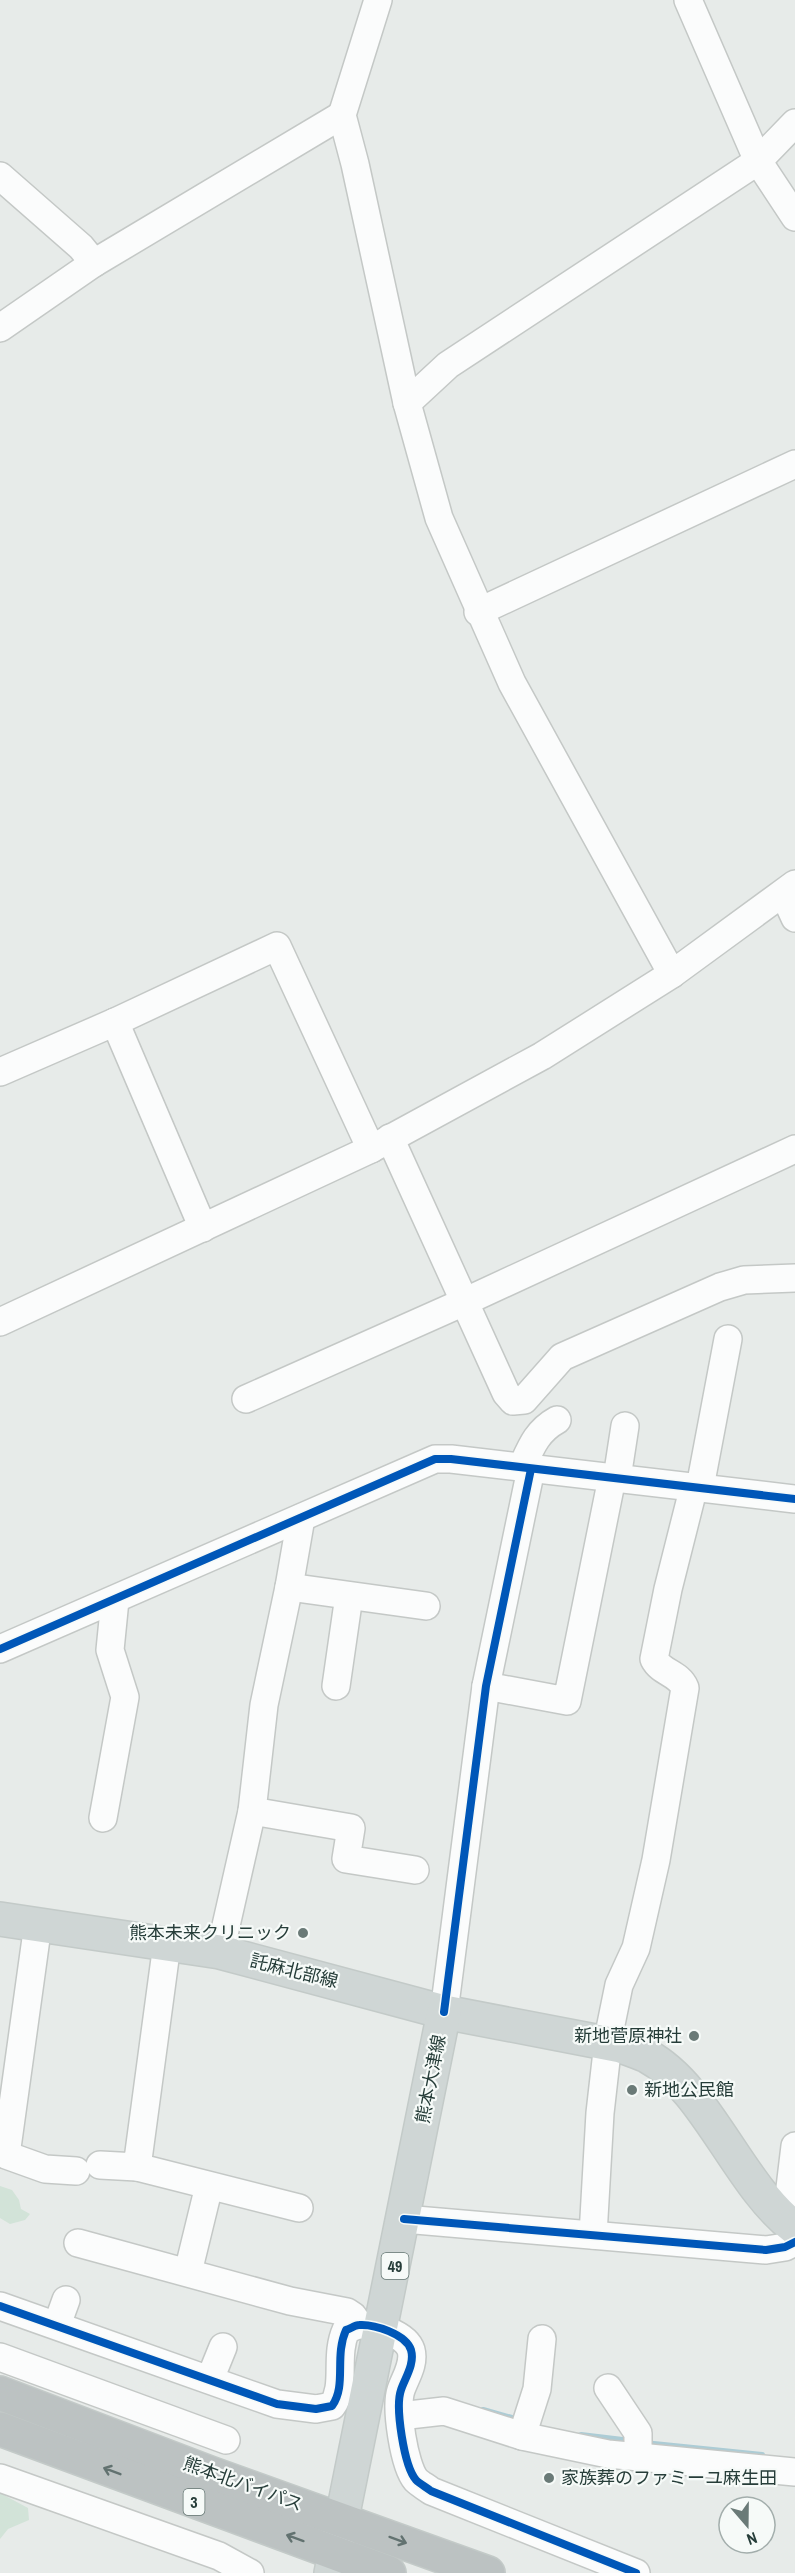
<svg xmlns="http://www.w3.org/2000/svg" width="795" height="2573" font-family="'Archivo Narrow','Noto Sans JP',sans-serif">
<rect width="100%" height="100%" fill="#e7ebe9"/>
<g fill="#d2e3d8">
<polygon points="0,2186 12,2190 19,2200 21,2209 30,2214 25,2220 10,2224 0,2218"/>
<polygon points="0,2493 28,2508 29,2520 8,2529 0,2539"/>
</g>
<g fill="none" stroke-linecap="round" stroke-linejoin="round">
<g stroke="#acccd5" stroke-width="6">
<polyline points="483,2410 519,2420"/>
<polyline points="581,2435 631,2441"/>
<polyline points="644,2443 762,2455"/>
</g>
<defs>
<g id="minor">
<polyline points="378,0 342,115 355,164 407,403 439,518 512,683 672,974"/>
<polyline points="688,0 758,161 795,217"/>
<polyline points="0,176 81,247 94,263"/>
<polyline points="0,328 94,263 342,115"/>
<polyline points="407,403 448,365 758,161 795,123"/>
<polyline points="478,612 795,464"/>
<polyline points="784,894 795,918"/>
<polyline points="115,1022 203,1228"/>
<polyline points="0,1072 115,1022 277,946 371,1149"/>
<polyline points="390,1138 506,1393 513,1401 524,1400 562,1357 720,1287 744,1280 795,1278"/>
<polyline points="0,1322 371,1149 542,1056 672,974 795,884"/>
<polyline points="246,1399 464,1302 795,1149"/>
<path d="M522,1467C531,1447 537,1431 557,1420"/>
<polyline points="617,1478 625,1426"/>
<polyline points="700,1487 728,1339"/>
<polyline points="301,1518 289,1587 426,1606"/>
<polyline points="289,1587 264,1705 252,1811 351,1828 346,1859 415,1870"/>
<polyline points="0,1649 435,1459 451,1459 795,1499"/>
<polyline points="336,1686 349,1596"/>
<polyline points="486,1686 567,1701 612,1478"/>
<polyline points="103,1818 125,1697 110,1650 115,1600"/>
<polyline points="38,1924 6,2155 45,2169 76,2171"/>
<polyline points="220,1952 252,1811"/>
<polyline points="444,2012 486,1686 531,1469"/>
<polyline points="100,2165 137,2167 167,1944"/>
<polyline points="137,2167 299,2208"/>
<polyline points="404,2219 766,2250 785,2247 795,2242"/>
<polyline points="786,2221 795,2146"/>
<path d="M593,2235L600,2113L609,2034L619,1985L636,1948L656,1860L685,1688C679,1673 661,1673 654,1659L668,1589L694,1486"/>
<polyline points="78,2243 290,2301 347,2312 353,2316 359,2325"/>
<polyline points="188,2272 209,2186"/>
<path d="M0,2306L277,2404L316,2409L332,2406C347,2385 334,2357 346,2330C350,2329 355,2325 359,2325C374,2324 406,2334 411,2350C415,2364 405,2378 401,2390C395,2407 404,2466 416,2480C420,2484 426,2487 431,2491L636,2573"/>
<polyline points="57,2325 66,2300"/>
<polyline points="0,2357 226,2440"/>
<polyline points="210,2379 223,2347"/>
<polyline points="608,2388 638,2433 638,2456"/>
<polyline points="400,2416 444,2411 522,2436 608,2454 795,2472"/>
<polyline points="522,2436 537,2389 542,2339"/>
<polyline points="0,2478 219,2556 250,2573"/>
</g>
<g id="major">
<path d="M0,1919L220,1952L444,2012L621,2046C629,2049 639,2052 647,2056C707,2088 738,2185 795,2228"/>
<polyline points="331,2573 444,2012"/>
</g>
<g id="highway">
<polyline points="0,2393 210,2473 488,2573"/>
<polyline points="0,2429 389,2573"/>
</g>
</defs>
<use href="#minor" stroke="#c4c8c6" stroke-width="30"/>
<use href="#major" stroke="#c3cac8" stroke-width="36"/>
<use href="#highway" stroke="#c3cac8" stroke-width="36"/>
<use href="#minor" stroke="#fbfcfc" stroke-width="27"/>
<use href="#major" stroke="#cfd6d5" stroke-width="33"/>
<use href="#highway" stroke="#bcc2c2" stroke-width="33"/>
<defs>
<g id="cycleway">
<polyline points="0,1649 435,1459 451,1459 795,1499"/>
<polyline points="444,2012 486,1686 531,1469"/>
<polyline points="404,2219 766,2250 785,2247 795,2242"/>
<path d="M0,2306L277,2404L316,2409L332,2406C347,2385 334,2357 346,2330C350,2329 355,2325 359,2325C374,2324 406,2334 411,2350C415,2364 405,2378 401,2390C395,2407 404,2466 416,2480C420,2484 426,2487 431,2491L636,2573"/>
</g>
</defs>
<use href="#cycleway" stroke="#f6faf8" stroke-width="11"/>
<use href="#cycleway" stroke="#0057b8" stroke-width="8"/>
</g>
<defs><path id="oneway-shaft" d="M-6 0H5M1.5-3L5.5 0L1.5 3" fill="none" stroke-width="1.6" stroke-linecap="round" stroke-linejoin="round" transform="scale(1.5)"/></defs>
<g stroke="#627270">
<use href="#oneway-shaft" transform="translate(112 2471) rotate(-159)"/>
<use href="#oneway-shaft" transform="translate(295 2538) rotate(-160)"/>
<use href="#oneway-shaft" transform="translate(398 2540) rotate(20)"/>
</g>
<g fill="#6a7a77" stroke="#f6faf8" stroke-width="2">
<circle cx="303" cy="1933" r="6"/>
<circle cx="694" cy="2036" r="6"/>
<circle cx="632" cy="2090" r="6"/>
<circle cx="549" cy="2478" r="6"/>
</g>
<g text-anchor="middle" stroke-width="4.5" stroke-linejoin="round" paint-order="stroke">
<g fill="#f6faf8" stroke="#647672" stroke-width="1.5">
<rect x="381.5" y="2253" width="27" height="26" rx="4.5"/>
<rect x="183.5" y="2489" width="21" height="26" rx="4.5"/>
</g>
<g font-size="16" font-weight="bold" fill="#263d39">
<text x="395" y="2272">49</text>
<text x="194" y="2508">3</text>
</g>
<g font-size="18" fill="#263d39" stroke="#f6faf8" text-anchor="end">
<text x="291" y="1939">熊本未来クリニック</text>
<text x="682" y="2042">新地菅原神社</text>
<text x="644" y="2096" text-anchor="start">新地公民館</text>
<text x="561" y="2484" text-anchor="start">家族葬のファミーユ麻生田</text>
</g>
<g font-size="18" fill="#263d39" stroke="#f6faf8">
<text transform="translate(294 1971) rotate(14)" y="6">託麻北部線</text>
<text transform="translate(431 2079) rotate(-79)" y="6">熊本大津線</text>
<text transform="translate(243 2484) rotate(20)" y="6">熊本北バイパス</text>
</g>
</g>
<g transform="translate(747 2525) rotate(160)"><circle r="28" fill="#f6faf8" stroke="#a3aeac" stroke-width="1.5"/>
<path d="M0-4.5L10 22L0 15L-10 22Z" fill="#6a7a77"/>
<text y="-9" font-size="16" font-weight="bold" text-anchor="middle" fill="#263d39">N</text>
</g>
</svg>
